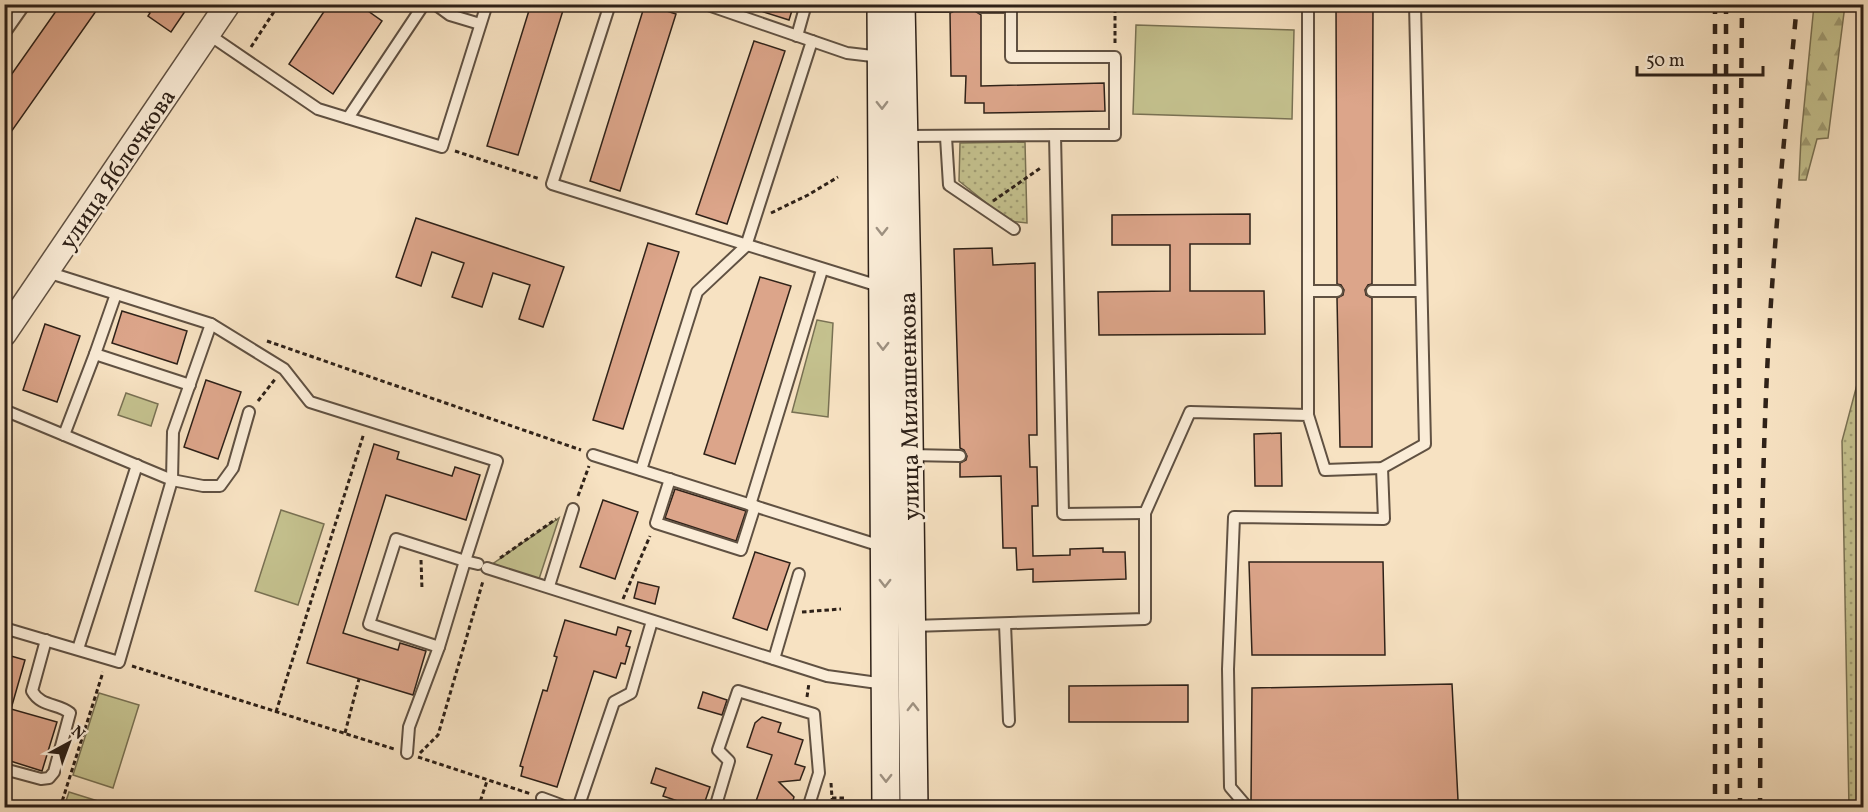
<svg xmlns="http://www.w3.org/2000/svg" width="1868" height="812" font-family="Vollkorn,serif">
<defs>
<pattern id="grass-dots" width="8" height="8" patternUnits="userSpaceOnUse" patternTransform="scale(1.5)"><rect width="8" height="8" fill="#c4c18e"/><path d="M2 2h.1M6 6h.1" fill="none" stroke="#a09c73" stroke-width="1.8" stroke-linecap="round"/></pattern>
<pattern id="forest-firs" width="22" height="20" patternUnits="userSpaceOnUse" patternTransform="scale(1.5)"><rect width="22" height="20" fill="#c4c18e"/><path d="M5 1l3.5 6h-7zM16 11l3.5 6h-7z" fill="#a09c73"/></pattern>
</defs>
<rect width="100%" height="100%" fill="#f7e2c2"/>
<filter id="stains"><feTurbulence type="fractalNoise" baseFrequency=".00333" numOctaves="4"/><feColorMatrix values="0 0 0 0 .2 0 0 0 0 .09 0 0 0 0 .02 0 0 0 .5 -.17"/></filter>
<radialGradient id="worn" r=".72"><stop offset=".6" stop-color="#630" stop-opacity="0"/><stop offset="1" stop-color="#630" stop-opacity=".3"/></radialGradient>
<g fill="url(#grass-dots)" stroke="#797153" stroke-width="1.5">
<polygon points="1025,142 1027,223 1009,221 959,181 960,143"/>
<polygon points="1863,362 1864,807 1849,808 1842,441"/>
</g>
<polygon fill="url(#forest-firs)" stroke="#797153" stroke-width="1.5" points="1814,5 1845,5 1828,138 1817,139 1806,180 1799,180 1801,138"/>
<g fill="#c4c18e" stroke="#797153" stroke-width="1.5">
<polygon points="1136,25 1294,30 1292,119 1133,114"/>
<polygon points="817,320 833,323 828,417 792,412"/>
<polygon points="126,393 158,404 151,426 118,415"/>
<polygon points="281,510 324,524 298,605 255,591"/>
<polygon points="559,518 538,582 488,567"/>
<polygon points="99,693 139,705 113,788 73,775"/>
<polygon points="69,792 117,807 64,807"/>
</g>
<g fill="#dca58a" stroke="#2e2118" stroke-width="1.5">
<polygon points="61,4 101,4 4,142 4,85"/>
<polygon points="137,4 190,4 171,32 148,16 150,13"/>
<polygon points="329,4 358,4 382,21 333,94 289,64"/>
<polygon points="531,4 565,4 518,155 487,146"/>
<polygon points="645,4 676,14 620,191 590,181"/>
<polygon points="749,4 794,4 789,20 748,7"/>
<polygon points="957,4 974,4 975,11 981,15 981,86 1104,83 1105,111 984,113 984,103 965,103 966,76 951,76 950,13 956,10"/>
<polygon points="1336,4 1373,4 1372,284 1368,285 1365,290 1366,295 1372,298 1372,447 1340,447 1337,298 1343,295 1344,290 1341,285 1337,284"/>
<polygon points="754,41 785,51 727,224 696,214"/>
<polygon points="1250,214 1250,244 1190,244 1190,291 1264,291 1265,334 1099,335 1098,292 1170,291 1170,245 1112,245 1112,215"/>
<polygon points="416,218 564,267 543,327 519,319 530,285 493,273 482,307 452,297 464,263 432,252 421,286 396,277"/>
<polygon points="648,243 679,252 623,429 593,420"/>
<polygon points="992,248 993,265 1035,263 1037,435 1029,435 1030,467 1037,467 1038,506 1032,506 1033,556 1070,555 1070,549 1103,548 1103,552 1125,552 1126,579 1033,582 1033,569 1017,570 1016,548 1003,548 1001,476 960,477 960,463 966,460 967,456 964,450 960,448 954,249"/>
<polygon points="760,277 791,286 735,464 704,454"/>
<polygon points="122,311 187,331 177,364 112,343"/>
<polygon points="45,324 80,336 57,402 23,390"/>
<polygon points="206,380 241,392 218,459 184,447"/>
<polygon points="1281,433 1282,486 1255,486 1254,434"/>
<polygon points="374,444 399,452 397,459 452,476 455,467 480,475 466,520 386,495 343,633 398,650 400,643 426,651 413,695 307,663"/>
<polygon points="675,489 746,511 736,541 665,518"/>
<polygon points="603,500 638,512 615,579 580,567"/>
<polygon points="755,552 790,563 767,630 733,618"/>
<polygon points="1249,562 1383,562 1385,655 1252,655"/>
<polygon points="638,582 659,587 655,604 634,598"/>
<polygon points="565,620 616,635 618,627 631,631 626,646 630,647 625,664 621,663 616,678 594,671 557,787 521,776 523,767 520,766 543,690 547,691 557,657 554,656"/>
<polygon points="4,654 25,660 11,709 57,722 42,771 4,759"/>
<polygon points="1452,684 1458,800 1254,804 1251,800 1252,688"/>
<polygon points="1188,685 1188,722 1069,722 1069,686"/>
<polygon points="703,692 727,700 722,715 698,708"/>
<polygon points="762,717 781,723 778,732 803,740 795,764 805,767 800,780 779,782 794,797 791,807 754,807 772,755 747,747 755,723"/>
<polygon points="656,768 710,787 703,807 695,807 663,796 666,788 651,783"/>
</g>
<g fill="none" stroke-linecap="round" stroke-linejoin="round">
<defs>
<g id="service">
<polyline points="435,4 450,15 480,24"/>
<polyline points="610,4 552,184 882,287"/>
<polyline points="705,4 847,53 881,57"/>
<polyline points="1011,4 1011,57 1115,57 1115,135 1055,135"/>
<polyline points="903,6 950,6"/>
<polyline points="981,7 1011,7"/>
<polyline points="4,34 25,4"/>
<polyline points="208,34 318,109 442,147 487,4"/>
<polyline points="797,36 806,4"/>
<polyline points="348,118 424,4"/>
<polyline points="905,136 1055,135 1063,514 1145,513"/>
<polyline points="946,137 949,185 1014,229"/>
<polyline points="1308,291 1337,291"/>
<polyline points="1372,291 1421,291"/>
<polyline points="116,294 95,354 190,385"/>
<polyline points="211,324 284,369 310,402 497,461 465,561 396,539 369,624 439,647"/>
<polyline points="4,410 172,480 203,486 220,486 233,468 249,412"/>
<polyline points="1308,415 1308,4"/>
<polyline points="64,435 95,354"/>
<polyline points="593,455 884,547"/>
<polyline points="910,455 960,456"/>
<polyline points="641,470 697,292 746,246 812,41"/>
<polyline points="670,479 656,523 741,550 755,506"/>
<polyline points="750,505 822,270"/>
<polyline points="487,568 827,676 885,684"/>
<polyline points="549,586 573,509"/>
<polyline points="1005,624 1009,721"/>
<polyline points="912,626 1145,619 1145,513 1190,412 1308,415 1325,470 1382,468 1425,444 1415,4"/>
<polyline points="4,628 119,662 172,480 173,432 211,324 47,272"/>
<polyline points="78,649 137,465"/>
<polyline points="774,659 799,574"/>
<polyline points="407,753 409,727 439,647 465,561 478,564"/>
<path d="M4,769L41,779L49,778L54,772L70,713C58,703 41,707 32,691L46,640"/>
<polyline points="542,798 569,808"/>
<polyline points="578,808 614,702 631,693 652,621"/>
<polyline points="715,808 729,761 718,750 738,691 814,714 819,773 808,808"/>
<polyline points="1248,808 1230,787 1228,669 1234,517 1384,519 1382,468"/>
<polyline points="1410,808 1419,807"/>
</g>
<polyline id="tertiary" points="4,334 228,4"/>
<g id="secondary">
<polyline points="881,4 886,808"/>
<polyline points="901,4 907,287 914,808"/>
</g>
</defs>
<use href="#service" stroke="#605142" stroke-width="14"/>
<use href="#tertiary" stroke="#605142" stroke-width="27"/>
<use href="#secondary" stroke="#2e2118" stroke-width="30"/>
<g stroke="#2e2118" stroke-width="3" stroke-dasharray="4.5 3" stroke-linecap="butt">
<polyline points="1115,43 1115,4"/>
<polyline points="251,47 279,4"/>
<polyline points="455,151 540,179"/>
<polyline points="993,201 1042,167"/>
<polyline points="771,213 808,195 838,177"/>
<polyline points="267,341 581,450"/>
<polyline points="258,401 276,378"/>
<polyline points="578,496 589,466"/>
<polyline points="500,558 556,519"/>
<polyline points="421,560 422,589"/>
<polyline points="623,599 650,536"/>
<polyline points="802,612 841,609"/>
<polyline points="132,666 394,749"/>
<polyline points="807,697 809,683"/>
<polyline points="276,712 364,433"/>
<polyline points="345,733 359,679"/>
<polyline points="420,753 438,735 483,581"/>
<polyline points="418,757 531,794"/>
<polyline points="831,783 832,798 845,798"/>
<polyline points="60,808 103,672"/>
<polyline points="478,808 487,781"/>
</g>
<use href="#service" stroke="#faecd7" stroke-width="10"/>
<use href="#tertiary" stroke="#faecd7" stroke-width="24"/>
<use href="#secondary" stroke="#faecd7" stroke-width="27"/>
<g stroke="#2e2118" stroke-width="4.5" stroke-dasharray="10 10" stroke-linecap="butt">
<polyline points="1715,4 1715,808"/>
<polyline points="1726,4 1727,808"/>
<polyline points="1740,808 1739,351 1742,4"/>
<path d="M1760,808C1761,656 1760,505 1768,353C1774,237 1786,121 1797,4"/>
</g>
</g>
<defs><path id="oneway-chevron" d="M-2-3.5L2.5 0L-2 3.5" fill="none" stroke-width="1.6" stroke-linecap="round" stroke-linejoin="round" transform="scale(1.5)"/></defs>
<g stroke="#9e9181">
<use href="#oneway-chevron" transform="translate(882 105) rotate(89)"/>
<use href="#oneway-chevron" transform="translate(882 231) rotate(90)"/>
<use href="#oneway-chevron" transform="translate(883 346) rotate(90)"/>
<use href="#oneway-chevron" transform="translate(885 583) rotate(90)"/>
<use href="#oneway-chevron" transform="translate(913 707) rotate(-90)"/>
<use href="#oneway-chevron" transform="translate(886 778) rotate(90)"/>
</g>
<g text-anchor="middle" stroke-width="6" stroke-linejoin="round" paint-order="stroke">
<g font-size="24" fill="#2e2118" stroke="#faecd7">
<text transform="translate(117 169) rotate(-56)" y="8">улица Яблочкова</text>
<text transform="translate(909 406) rotate(-91)" y="8">улица Милашенкова</text>
</g>
</g>
<rect width="1868" height="812" fill="none" stroke="#f7e2c2" stroke-width="24"/>
<rect x="6" y="6" width="1856" height="800" fill="none" stroke="#2e2118" stroke-width="3"/>
<rect x="12" y="12" width="1844" height="788" fill="none" stroke="#2e2118" stroke-width="1.5"/>
<g transform="translate(69 743) rotate(41)" stroke="#faecd7" stroke-width="4.5" paint-order="stroke">
<path d="M0-4.5L10 22L0 15L-10 22Z" fill="#2e2118"/>
<text y="-9" font-size="16" font-weight="bold" text-anchor="middle" fill="#2e2118">N</text>
</g>
<path d="M1637 66v9h126v-9" fill="none" stroke="#2e2118" stroke-width="3"/>
<text x="1646" y="66" font-size="18" fill="#2e2118" stroke="#faecd7" stroke-width="4.5" paint-order="stroke">50 m</text>
<rect width="100%" height="100%" filter="url(#stains)"/>
<rect width="100%" height="100%" fill="url(#worn)"/>
</svg>
